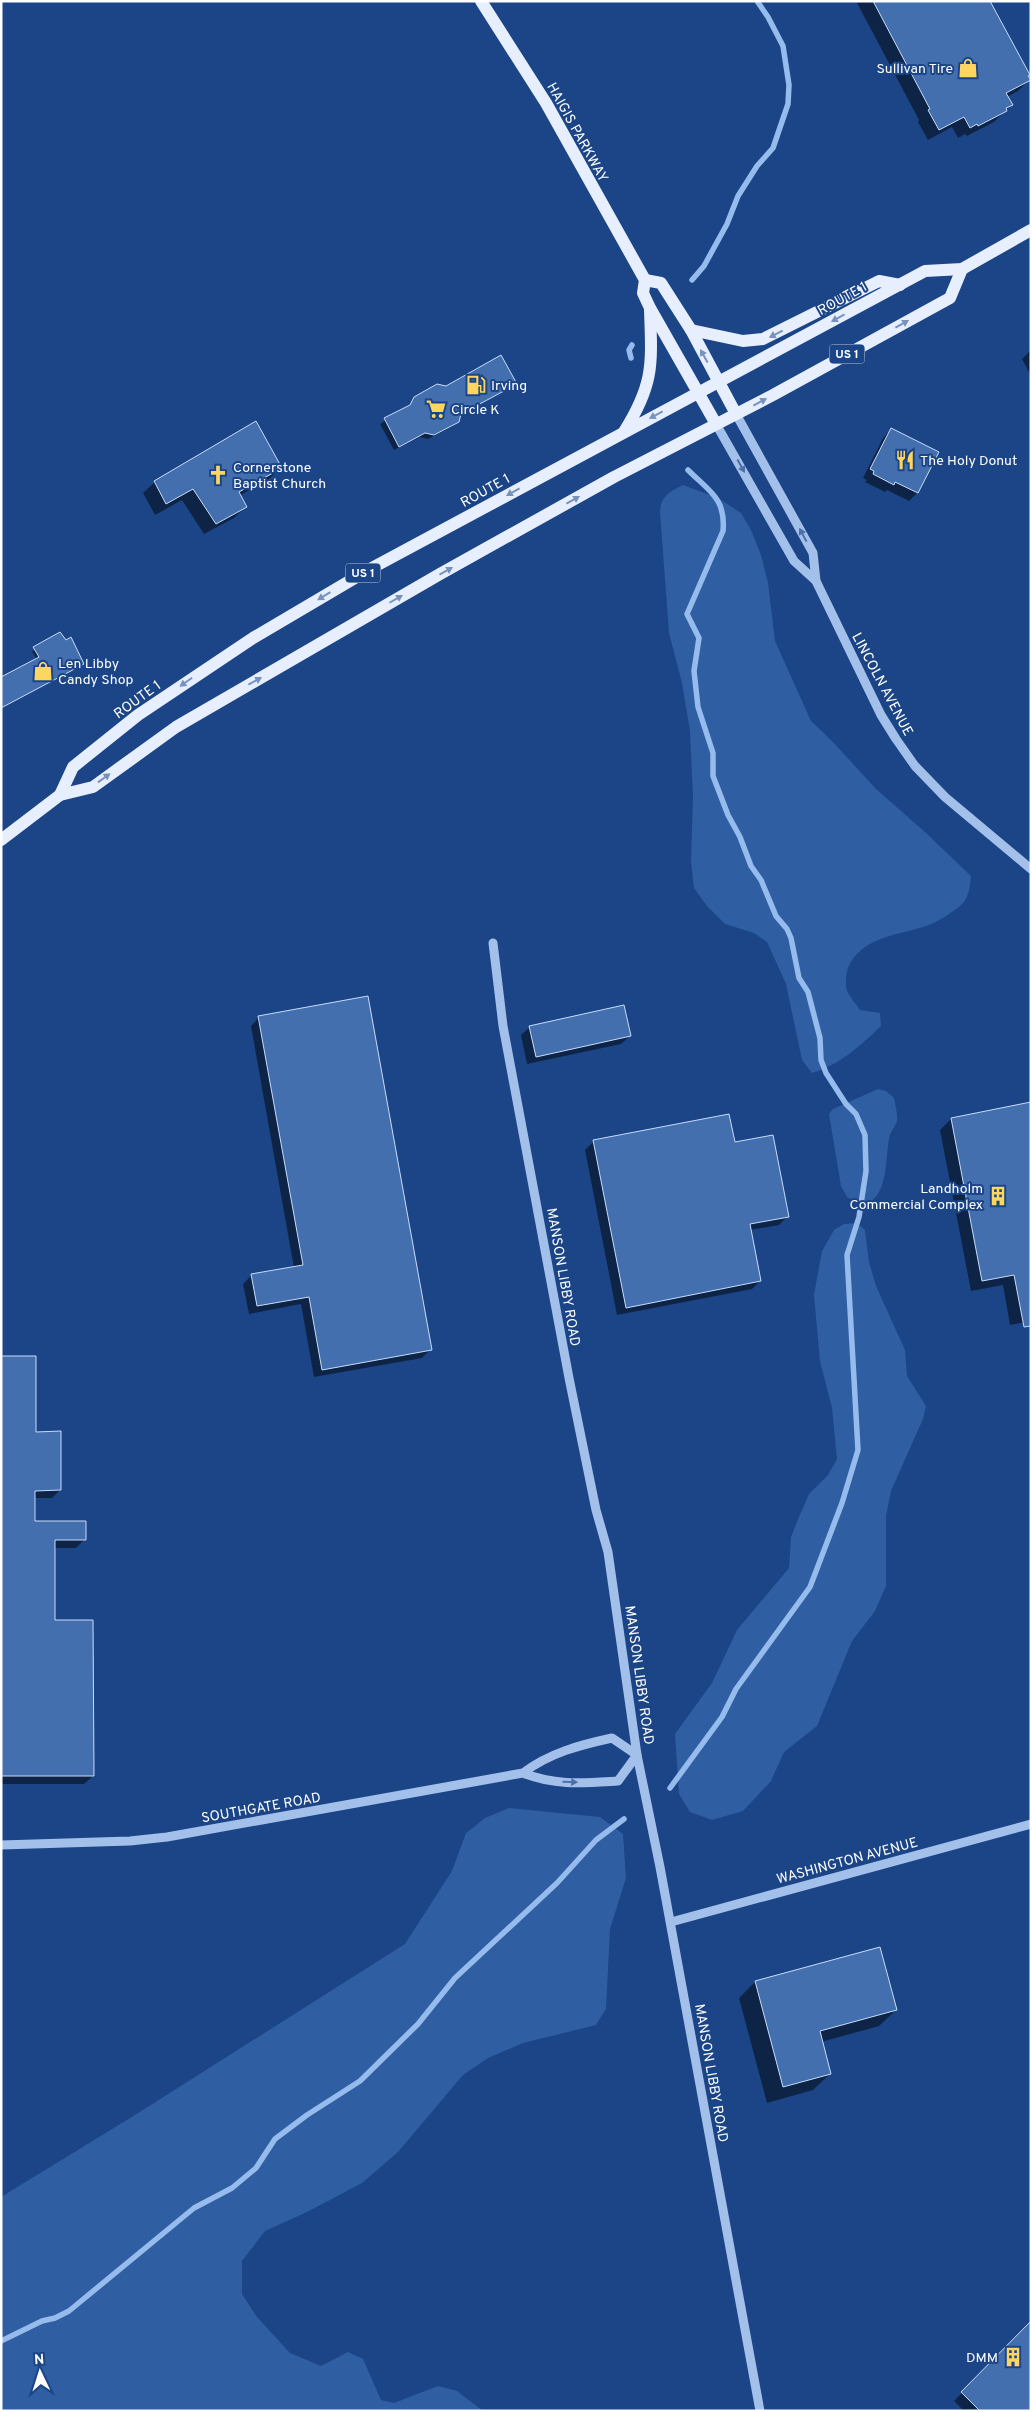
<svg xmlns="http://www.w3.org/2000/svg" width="1032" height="2412" font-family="Overpass,sans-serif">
<rect width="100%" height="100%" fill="#1b4586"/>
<g fill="#2f5ea3">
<path d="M683,485L718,498L741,513L751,530L761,555L768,583L775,641L811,721L832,741L876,789L925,832L971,876C970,886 969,898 961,905C953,912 939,921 929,925C901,935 861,936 848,968C846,974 845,984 847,991C850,997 856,1004 860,1010L880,1013L881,1026C860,1046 841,1064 812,1073L802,1060L786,984L767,942L754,933L725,924L707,906L694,888L691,862L693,796L690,731L682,683L669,633L660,512C660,497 670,491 683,485Z"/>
<path d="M878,1089L886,1091L894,1098C895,1104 898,1115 897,1121C895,1127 890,1132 889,1139C885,1159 889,1201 861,1205L847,1197L841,1186L829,1114L833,1109Z"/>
<polygon points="857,1223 865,1230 869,1262 876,1286 905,1350 907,1376 926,1406 923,1419 891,1491 886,1516 886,1586 875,1611 852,1641 817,1726 784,1752 771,1781 743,1811 712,1820 690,1812 679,1794 675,1734 712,1683 737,1630 789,1568 791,1537 799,1517 809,1494 828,1475 837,1459 832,1408 820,1361 814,1295 822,1251 834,1230 844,1224"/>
<polygon points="509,1808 600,1817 623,1834 626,1878 610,1929 606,2009 596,2025 523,2043 488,2058 463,2075 398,2152 362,2183 307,2212 265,2231 242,2261 242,2294 257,2317 290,2353 321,2366 348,2352 363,2359 381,2400 394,2403 438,2386 457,2391 483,2411 1,2411 1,2197 135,2115 405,1944 452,1871 466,1833 485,1818"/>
</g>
<g fill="#0007">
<polygon points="856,1 990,1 1029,80 1018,91 1007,97 1011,105 994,122 967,136 965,134 958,138 952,127 928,140 918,122 919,120"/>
<polygon points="1031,350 1031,376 1022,359"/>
<polygon points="515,384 459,416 453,426 428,439 420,437 394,450 380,424 408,407 415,398 446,387"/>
<polygon points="891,429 917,493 909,501 887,490 885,492 865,482 867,480 863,478 883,438"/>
<polygon points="280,468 269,479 239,496 245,507 234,518 204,534 182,500 155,515 143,493 155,482"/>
<polygon points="65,642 82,664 1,708 37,660 32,651"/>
<polygon points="259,1017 430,1350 422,1358 314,1377 301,1304 249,1314 243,1284 252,1275 294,1268 251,1026"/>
<polygon points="530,1027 630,1036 621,1044 527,1064 521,1035"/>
<polygon points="1031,1103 1031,1321 1010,1325 1003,1285 971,1291 940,1130 951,1119"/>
<polygon points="594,1141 734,1143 788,1216 779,1225 750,1230 760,1281 752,1289 617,1315 585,1150"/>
<polygon points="1,1358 60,1490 52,1498 33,1498 33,1523 84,1540 76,1548 54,1548 54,1621 93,1776 84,1784 1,1784"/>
<polygon points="879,1949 896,2010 879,2026 821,2042 830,2074 813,2090 767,2103 739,1998 755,1982"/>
<polygon points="1031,2323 1031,2411 964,2411 954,2401"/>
</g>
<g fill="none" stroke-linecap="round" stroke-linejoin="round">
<g stroke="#96bbed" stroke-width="5.5">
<polyline points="692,280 704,266 727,224 738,196 757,166 773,148 788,104 789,85 783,46 768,17 757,1"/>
<polyline points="631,358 629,350 632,345"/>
<path d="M670,1788L722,1717L736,1689L810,1587L842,1503L858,1450L847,1255L859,1217L866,1171L865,1135L856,1114L846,1104L826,1073L821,1060L820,1038L808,992L799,978L791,938L787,929L776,916L761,880L751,866L740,837L728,815L713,776V753L698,707L694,671L699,638L687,614L723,531C726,498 709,491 688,470"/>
<polyline points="1,2341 42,2321 55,2318 69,2311 194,2208 232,2188 256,2168 275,2139 307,2115 360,2081 418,2024 455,1978 557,1883 596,1840 624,1819"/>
</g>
</g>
<g fill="#446faf" stroke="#c8dcf8">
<polygon points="873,1 990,1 1030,75 1028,76 1031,80 1006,93 1013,105 1006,108 1007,111 978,126 977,124 970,128 964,117 939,130 928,110 930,109"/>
<polygon points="501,355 517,384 461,414 459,422 434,435 425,433 399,447 384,418 410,405 414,397 437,384 446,386"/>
<polygon points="256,421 282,468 239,492 247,507 216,524 193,489 166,504 154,481"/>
<polygon points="891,428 939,452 918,493 895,482 894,485 873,474 874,471 870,469"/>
<polygon points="60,632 66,640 71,637 84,664 1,708 1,677 39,657 33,647"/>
<polygon points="368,996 432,1350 322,1370 309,1297 257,1306 251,1274 303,1265 258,1016"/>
<polygon points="624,1005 631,1036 536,1057 529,1026"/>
<polygon points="1031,1102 1031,1326 1024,1327 1014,1275 982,1281 951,1118"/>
<polygon points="729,1114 735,1142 773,1135 789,1217 750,1224 761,1281 626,1308 593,1140"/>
<polygon points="1,1356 36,1356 36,1432 61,1431 61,1490 35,1491 35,1521 86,1521 86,1540 55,1540 55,1620 93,1620 94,1776 1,1776"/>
<polygon points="880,1947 897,2010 820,2031 831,2074 783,2087 755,1981"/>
<polygon points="1031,2321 1031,2411 980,2411 961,2392"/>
</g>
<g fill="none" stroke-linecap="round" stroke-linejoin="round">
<g stroke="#a3c0eb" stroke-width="9">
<polyline points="736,414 813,553 816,581 881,715 896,739 915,766 945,797 1031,869"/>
<polyline points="716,424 794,561 816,581"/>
<polyline points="493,943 503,1026 569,1378 596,1510 608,1552 637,1755 660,1867 760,2411"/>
<path d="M1,1845L130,1841L167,1837L523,1773C549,1753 580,1745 612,1738L637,1755L618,1781C584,1783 555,1786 523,1773"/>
<polyline points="671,1922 1031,1824"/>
</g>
<g stroke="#e7efff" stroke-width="12">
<polyline points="481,1 546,103 645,280 643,293 650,308 716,424"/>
<polyline points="645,280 661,283 691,330 736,414"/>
<polyline points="691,330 743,341 763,339 879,281 900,285"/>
<path d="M624,432C654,384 652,365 650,310"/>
<polyline points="60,795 73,767 138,715 253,638 370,569 925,271 962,269 1031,230"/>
<polyline points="1,840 60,795 93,787 176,727 440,574 614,477 773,395 950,298 962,269"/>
</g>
</g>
<defs><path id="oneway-solid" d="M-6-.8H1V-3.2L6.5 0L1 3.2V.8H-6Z" transform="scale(1.25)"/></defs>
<g fill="#7792bc">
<use href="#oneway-solid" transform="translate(838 318) rotate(151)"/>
<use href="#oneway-solid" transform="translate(902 324) rotate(-29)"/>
<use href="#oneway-solid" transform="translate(776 334) rotate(153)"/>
<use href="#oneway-solid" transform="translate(704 356) rotate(-119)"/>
<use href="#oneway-solid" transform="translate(760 402) rotate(-28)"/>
<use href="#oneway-solid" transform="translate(656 415) rotate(152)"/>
<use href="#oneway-solid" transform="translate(513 492) rotate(151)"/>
<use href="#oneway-solid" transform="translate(573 500) rotate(-29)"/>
<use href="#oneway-solid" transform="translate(446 571) rotate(-29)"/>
<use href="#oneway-solid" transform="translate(324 596) rotate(149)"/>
<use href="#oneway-solid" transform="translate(396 599) rotate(-30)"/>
<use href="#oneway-solid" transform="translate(255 681) rotate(-29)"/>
<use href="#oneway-solid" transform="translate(186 682) rotate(145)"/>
<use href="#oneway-solid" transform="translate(104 778) rotate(-36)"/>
</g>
<g fill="#4b70a9">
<use href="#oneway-solid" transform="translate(741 466) rotate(61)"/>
<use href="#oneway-solid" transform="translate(803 535) rotate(-118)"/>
<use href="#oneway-solid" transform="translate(570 1782) rotate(2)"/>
</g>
<defs>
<symbol id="shop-bare" viewBox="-9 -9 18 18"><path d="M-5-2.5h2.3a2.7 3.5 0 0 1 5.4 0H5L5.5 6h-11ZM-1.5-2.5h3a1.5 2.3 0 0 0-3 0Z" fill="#fcd660" stroke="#1b4586" stroke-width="2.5" paint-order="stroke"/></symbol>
<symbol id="fuel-bare" viewBox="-9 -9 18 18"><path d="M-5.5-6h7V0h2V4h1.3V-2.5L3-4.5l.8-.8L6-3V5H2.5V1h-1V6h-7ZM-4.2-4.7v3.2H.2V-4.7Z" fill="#fcd660" stroke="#1b4586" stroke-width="2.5" paint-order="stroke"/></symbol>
<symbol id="supermarket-bare" viewBox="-9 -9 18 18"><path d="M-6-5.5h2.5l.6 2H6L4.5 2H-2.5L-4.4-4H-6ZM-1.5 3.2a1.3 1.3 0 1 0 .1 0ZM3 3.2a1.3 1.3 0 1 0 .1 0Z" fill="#fcd660" stroke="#1b4586" stroke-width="2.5" paint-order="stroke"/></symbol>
<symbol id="restaurant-bare" viewBox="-9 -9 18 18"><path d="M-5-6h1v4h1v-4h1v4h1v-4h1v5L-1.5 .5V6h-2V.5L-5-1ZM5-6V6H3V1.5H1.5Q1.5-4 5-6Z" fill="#fcd660" stroke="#1b4586" stroke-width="2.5" paint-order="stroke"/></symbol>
<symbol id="church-bare" viewBox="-9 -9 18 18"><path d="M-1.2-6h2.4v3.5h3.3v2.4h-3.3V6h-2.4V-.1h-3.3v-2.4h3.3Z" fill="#fcd660" stroke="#1b4586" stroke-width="2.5" paint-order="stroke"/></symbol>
<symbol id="building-bare" viewBox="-9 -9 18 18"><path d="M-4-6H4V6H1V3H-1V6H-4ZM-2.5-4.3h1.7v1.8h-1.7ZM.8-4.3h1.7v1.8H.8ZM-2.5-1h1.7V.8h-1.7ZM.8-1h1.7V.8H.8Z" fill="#fcd660" stroke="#1b4586" stroke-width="2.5" paint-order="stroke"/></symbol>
</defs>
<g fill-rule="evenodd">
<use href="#shop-bare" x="954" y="54" width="28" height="28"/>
<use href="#fuel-bare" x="462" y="371" width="28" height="28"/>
<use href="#supermarket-bare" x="422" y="395" width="28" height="28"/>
<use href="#restaurant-bare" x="891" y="446" width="28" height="28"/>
<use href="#church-bare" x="204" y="461" width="28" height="28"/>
<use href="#shop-bare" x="29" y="657" width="28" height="28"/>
<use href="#building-bare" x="984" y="1182" width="28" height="28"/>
<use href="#building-bare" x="999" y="2343" width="28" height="28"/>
</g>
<g text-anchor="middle" stroke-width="4" stroke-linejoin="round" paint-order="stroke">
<g fill="#1b4586" stroke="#bbc7db" stroke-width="1">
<rect x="829.5" y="344.5" width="35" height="19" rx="4"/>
<rect x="345.5" y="563.5" width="35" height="19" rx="4"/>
</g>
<g font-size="12" font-weight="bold" fill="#fff">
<text x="847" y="358">US 1</text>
<text x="363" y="577">US 1</text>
</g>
<g font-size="14" fill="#fff" stroke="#1b4586" text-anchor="start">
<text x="953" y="73" text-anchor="end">Sullivan Tire</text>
<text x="491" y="390">Irving</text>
<text x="451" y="414">Circle K</text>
<text x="920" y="465">The Holy Donut</text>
<text x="233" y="472">Cornerstone<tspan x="233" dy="16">Baptist Church</tspan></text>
<text x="58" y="668">Len Libby<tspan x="58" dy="16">Candy Shop</tspan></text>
<text x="983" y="1193" text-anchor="end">Landholm<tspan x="983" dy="16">Commercial Complex</tspan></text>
<text x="998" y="2362" text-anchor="end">DMM</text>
</g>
<g font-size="14" fill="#fff" stroke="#1b4586">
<text transform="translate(578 132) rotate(61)" y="5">HAIGIS PARKWAY</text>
<text transform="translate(842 298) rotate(-29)" y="5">ROUTE 1</text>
<text transform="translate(485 490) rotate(-29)" y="5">ROUTE 1</text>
<text transform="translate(883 684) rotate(62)" y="5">LINCOLN AVENUE</text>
<text transform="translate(137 699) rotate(-36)" y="5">ROUTE 1</text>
<text transform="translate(564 1277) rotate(80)" y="5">MANSON LIBBY ROAD</text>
<text transform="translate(640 1675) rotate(82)" y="5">MANSON LIBBY ROAD</text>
<text transform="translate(261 1807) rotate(-10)" y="5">SOUTHGATE ROAD</text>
<text transform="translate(847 1860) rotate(-15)" y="5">WASHINGTON AVENUE</text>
<text transform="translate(712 2073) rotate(80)" y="5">MANSON LIBBY ROAD</text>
</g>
</g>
<rect width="1032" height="2412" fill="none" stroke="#ffffff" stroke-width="5"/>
<g transform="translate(40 2372) rotate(356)" stroke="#1b4586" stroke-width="4" paint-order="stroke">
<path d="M0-4L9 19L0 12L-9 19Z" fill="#ffffff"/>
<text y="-8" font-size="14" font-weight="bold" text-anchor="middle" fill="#ffffff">N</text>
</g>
</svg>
